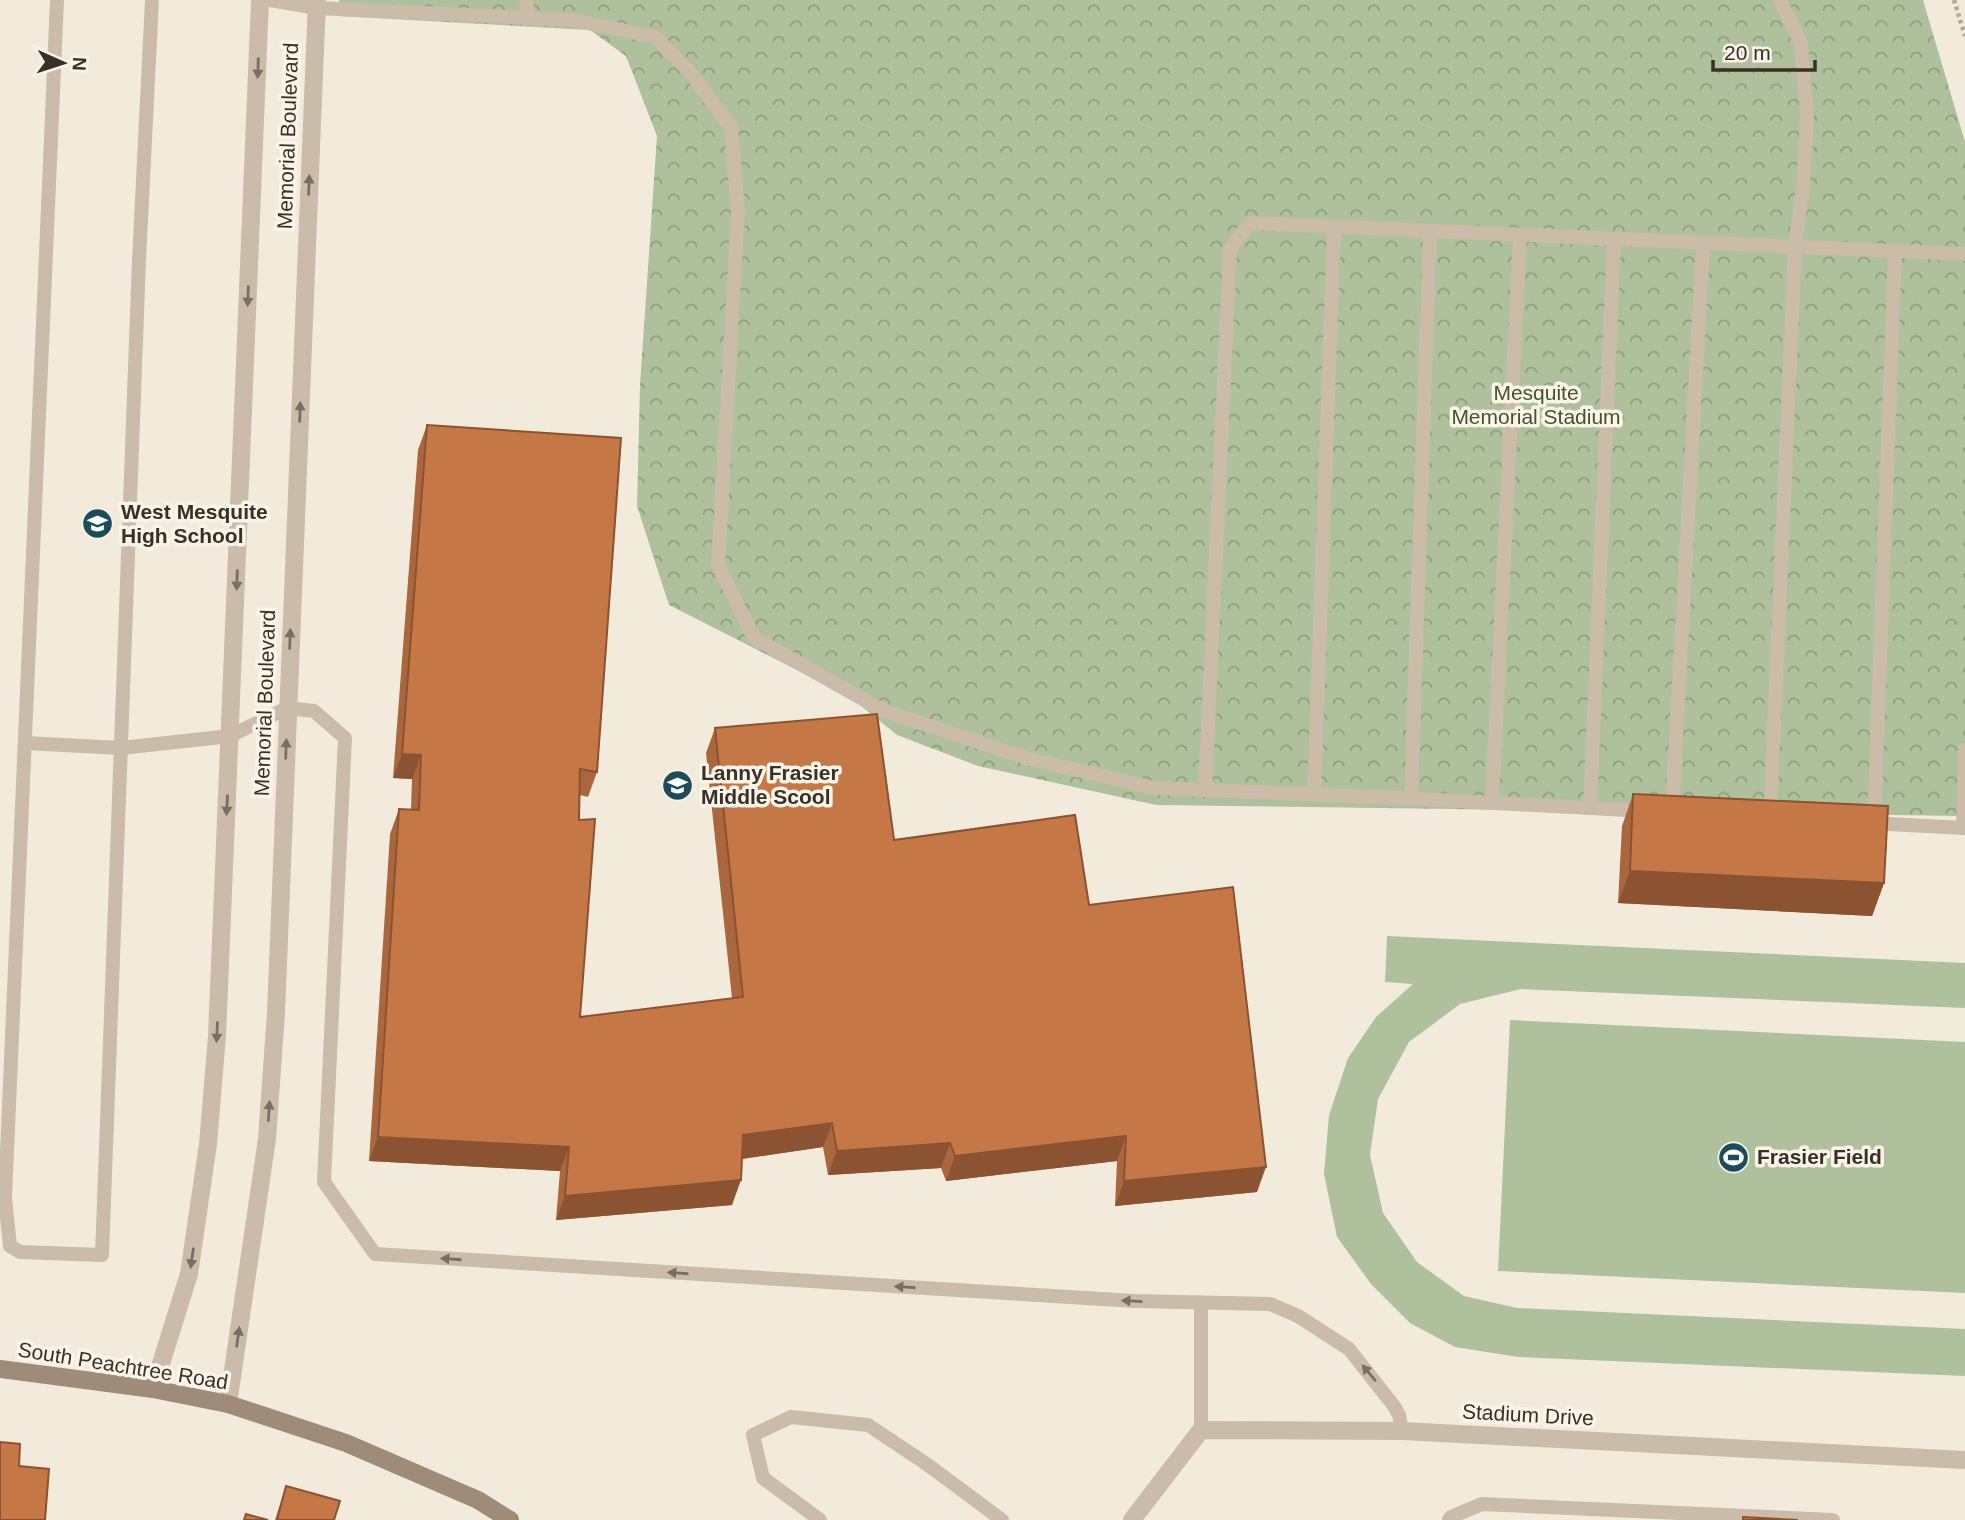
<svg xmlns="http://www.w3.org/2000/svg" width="1965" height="1520" font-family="Helvetica,sans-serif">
<defs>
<pattern id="park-crowns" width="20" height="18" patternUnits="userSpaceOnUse" patternTransform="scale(1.75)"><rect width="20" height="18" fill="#afc19c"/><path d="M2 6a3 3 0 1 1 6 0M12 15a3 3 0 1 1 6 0" fill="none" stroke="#8f9d7f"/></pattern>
</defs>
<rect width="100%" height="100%" fill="#f2ebdc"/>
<polygon fill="url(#park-crowns)" points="339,0 1923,0 1965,142 1965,816 1156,805 978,766 897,735 850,697 669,605 637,506 640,385 657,136 626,56 590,30 338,16"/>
<g fill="#afc19c">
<polygon points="1387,936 1965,963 1965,1008 1521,989 1460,1004 1409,1042 1378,1099 1370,1155 1383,1213 1417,1262 1464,1296 1517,1308 1965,1329 1965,1376 1518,1357 1455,1347 1410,1323 1371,1284 1337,1237 1324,1174 1329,1115 1348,1058 1376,1017 1413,984 1385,982"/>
<polygon points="1510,1020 1965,1042 1965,1293 1498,1271"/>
</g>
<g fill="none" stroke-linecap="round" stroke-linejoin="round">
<polyline stroke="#b6a792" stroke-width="4.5" stroke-dasharray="3.5 3.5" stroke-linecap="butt" points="1954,0 1965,36"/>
<g stroke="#cabca8" stroke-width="14">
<polyline points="57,0 5,1198 10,1246 20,1252 102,1255 139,260 152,0"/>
<polyline points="270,0 317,8 573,20 655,37 689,71 731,127 738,211 718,565 754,638 884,711 1030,759 1153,788 1400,798 1646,811"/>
<polyline points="526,18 527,0"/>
<polyline points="25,743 121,748 230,736 287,708 314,711 345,738 324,1182 375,1254 1135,1301 1270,1304 1298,1316 1349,1349 1394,1406 1399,1415 1402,1431"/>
<polyline points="1205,790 1230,249 1250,223 1965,254"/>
<polyline points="1314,795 1334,227"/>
<polyline points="1411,798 1430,231"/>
<polyline points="1492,803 1520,235"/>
<polyline points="1590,808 1614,239"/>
<polyline points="1672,812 1703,243"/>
<polyline points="1770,818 1795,247 1803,187 1807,117 1801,43 1780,0"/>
<polyline points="1869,823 1965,828"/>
<polyline points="1874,823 1895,251"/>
<polyline points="1963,828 1965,750"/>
<polyline points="1201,1303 1201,1430"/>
<polyline points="820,1520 763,1478 753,1435 791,1417 868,1425 928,1465 1002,1520"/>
<polyline points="1449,1520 1451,1517 1482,1504 1833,1520"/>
</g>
<g stroke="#cabca8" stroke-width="18">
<polyline points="153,1389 189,1274 208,1144 217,1036 260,0"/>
<polyline points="228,1404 267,1139 276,1013 317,0"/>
<polyline points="1132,1520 1201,1430 1402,1431 1965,1460"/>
</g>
<polyline stroke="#9e8c79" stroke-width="18" points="0,1369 153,1389 228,1404 346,1443 478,1500 510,1520"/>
</g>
<g fill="#aa663c">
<polygon points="427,425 597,772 588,797 580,795 580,1017 732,998 706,753 715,728 894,840 1089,905 1257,1192 1115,1206 1117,1161 946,1181 941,1168 828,1175 823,1147 742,1159 732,1205 556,1220 560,1171 369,1161 390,834 399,809 411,810 412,779 393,778 418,450"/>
<polygon points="1633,794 1884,883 1872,916 1618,903 1622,826"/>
<polygon points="286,1486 334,1520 275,1520"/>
</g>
<g fill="#8b5331">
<polygon points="402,754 421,755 412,779 393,778"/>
<polygon points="1630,871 1884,883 1872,916 1618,903"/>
<polygon points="832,1123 823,1147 734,1160 743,1135"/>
<polygon points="1126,1136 1117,1161 946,1181 955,1156"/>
<polygon points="378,1137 569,1147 560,1171 369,1161"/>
<polygon points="950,1143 941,1168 828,1175 837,1151"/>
<polygon points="1266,1167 1257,1192 1115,1206 1124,1181"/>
<polygon points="741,1180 732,1205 556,1220 565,1196"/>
</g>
<g fill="#c67746" stroke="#8b5331" stroke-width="2">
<polygon points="427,425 621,438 597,772 580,769 579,820 595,819 580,1017 743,997 715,728 877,714 894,840 1075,815 1089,905 1233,887 1266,1167 1124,1181 1126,1136 955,1156 950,1143 837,1151 832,1123 743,1135 741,1180 565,1196 569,1147 378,1137 399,809 419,810 421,755 402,754"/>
<polygon points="1633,794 1888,806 1884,883 1630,871"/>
<polygon points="0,1442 20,1444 19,1466 49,1469 45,1520 0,1520"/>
<polygon points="286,1486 340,1501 334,1520 277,1520"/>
<polygon points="246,1514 268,1520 244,1520"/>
<polygon points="1743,1517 1798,1520 1743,1520"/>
</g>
<defs><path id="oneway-solid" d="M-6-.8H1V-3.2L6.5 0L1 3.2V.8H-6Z" transform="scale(1.75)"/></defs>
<g fill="#796e62">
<use href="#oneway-solid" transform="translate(258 68) rotate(92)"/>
<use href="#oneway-solid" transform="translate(309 185) rotate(-88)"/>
<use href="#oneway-solid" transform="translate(248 296) rotate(92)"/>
<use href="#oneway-solid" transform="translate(300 412) rotate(-88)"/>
<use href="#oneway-solid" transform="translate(237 580) rotate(92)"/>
<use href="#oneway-solid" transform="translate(290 639) rotate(-88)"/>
<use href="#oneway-solid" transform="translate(286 749) rotate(-88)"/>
<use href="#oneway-solid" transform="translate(227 805) rotate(93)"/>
<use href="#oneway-solid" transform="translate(217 1032) rotate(93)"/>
<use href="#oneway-solid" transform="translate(269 1111) rotate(-86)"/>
<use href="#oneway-solid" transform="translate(192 1258) rotate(98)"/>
<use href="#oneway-solid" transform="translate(451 1259) rotate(-176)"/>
<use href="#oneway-solid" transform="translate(678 1273) rotate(-176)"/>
<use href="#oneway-solid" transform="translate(905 1287) rotate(-176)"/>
<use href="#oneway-solid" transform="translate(1132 1301) rotate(-177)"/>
<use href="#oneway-solid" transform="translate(238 1337) rotate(-82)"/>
<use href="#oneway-solid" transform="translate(1369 1373) rotate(-130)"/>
</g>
<defs>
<symbol id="school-disc" viewBox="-11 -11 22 22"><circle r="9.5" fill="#1d4c59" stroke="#faf4e8"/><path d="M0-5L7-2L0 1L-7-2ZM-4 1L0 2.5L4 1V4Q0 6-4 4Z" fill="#fff"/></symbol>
<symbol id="stadium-disc" viewBox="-11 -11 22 22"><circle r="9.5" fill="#1d4c59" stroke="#faf4e8"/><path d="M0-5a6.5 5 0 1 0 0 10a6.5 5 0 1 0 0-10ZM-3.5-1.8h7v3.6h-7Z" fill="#fff"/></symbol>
</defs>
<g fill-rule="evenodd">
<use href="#school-disc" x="80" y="506" width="35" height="35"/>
<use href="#school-disc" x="660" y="768" width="35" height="35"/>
<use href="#stadium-disc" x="1716" y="1140" width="35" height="35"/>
</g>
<g text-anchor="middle" stroke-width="7" stroke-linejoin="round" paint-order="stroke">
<g font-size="21" fill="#372f28" stroke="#faf4e8">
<text transform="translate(288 136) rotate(-88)" y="7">Memorial Boulevard</text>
<text transform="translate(265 703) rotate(-88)" y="7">Memorial Boulevard</text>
<text transform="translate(123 1366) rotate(9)" y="7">South Peachtree Road</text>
<text transform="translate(1528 1415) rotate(3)" y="7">Stadium Drive</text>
</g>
<g font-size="21" fill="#40552c" stroke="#faf4e8">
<text x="1536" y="400">Mesquite<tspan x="1536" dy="24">Memorial Stadium</tspan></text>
</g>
<g font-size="21" font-weight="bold" fill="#372f28" stroke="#faf4e8" text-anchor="start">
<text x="121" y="519">West Mesquite<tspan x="121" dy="24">High School</tspan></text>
<text x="701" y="780">Lanny Frasier<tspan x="701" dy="24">Middle Scool</tspan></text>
<text x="1757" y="1164">Frasier Field</text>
</g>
</g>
<g transform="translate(63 63) rotate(93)" stroke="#faf4e8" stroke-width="5" paint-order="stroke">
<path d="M0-5L12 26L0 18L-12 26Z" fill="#372f28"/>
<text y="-10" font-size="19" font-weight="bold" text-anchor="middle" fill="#372f28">N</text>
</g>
<path d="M1713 60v10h102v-10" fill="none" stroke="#372f28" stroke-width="3.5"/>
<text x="1724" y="60" font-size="21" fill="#372f28" stroke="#faf4e8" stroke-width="5" paint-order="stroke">20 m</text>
</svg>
